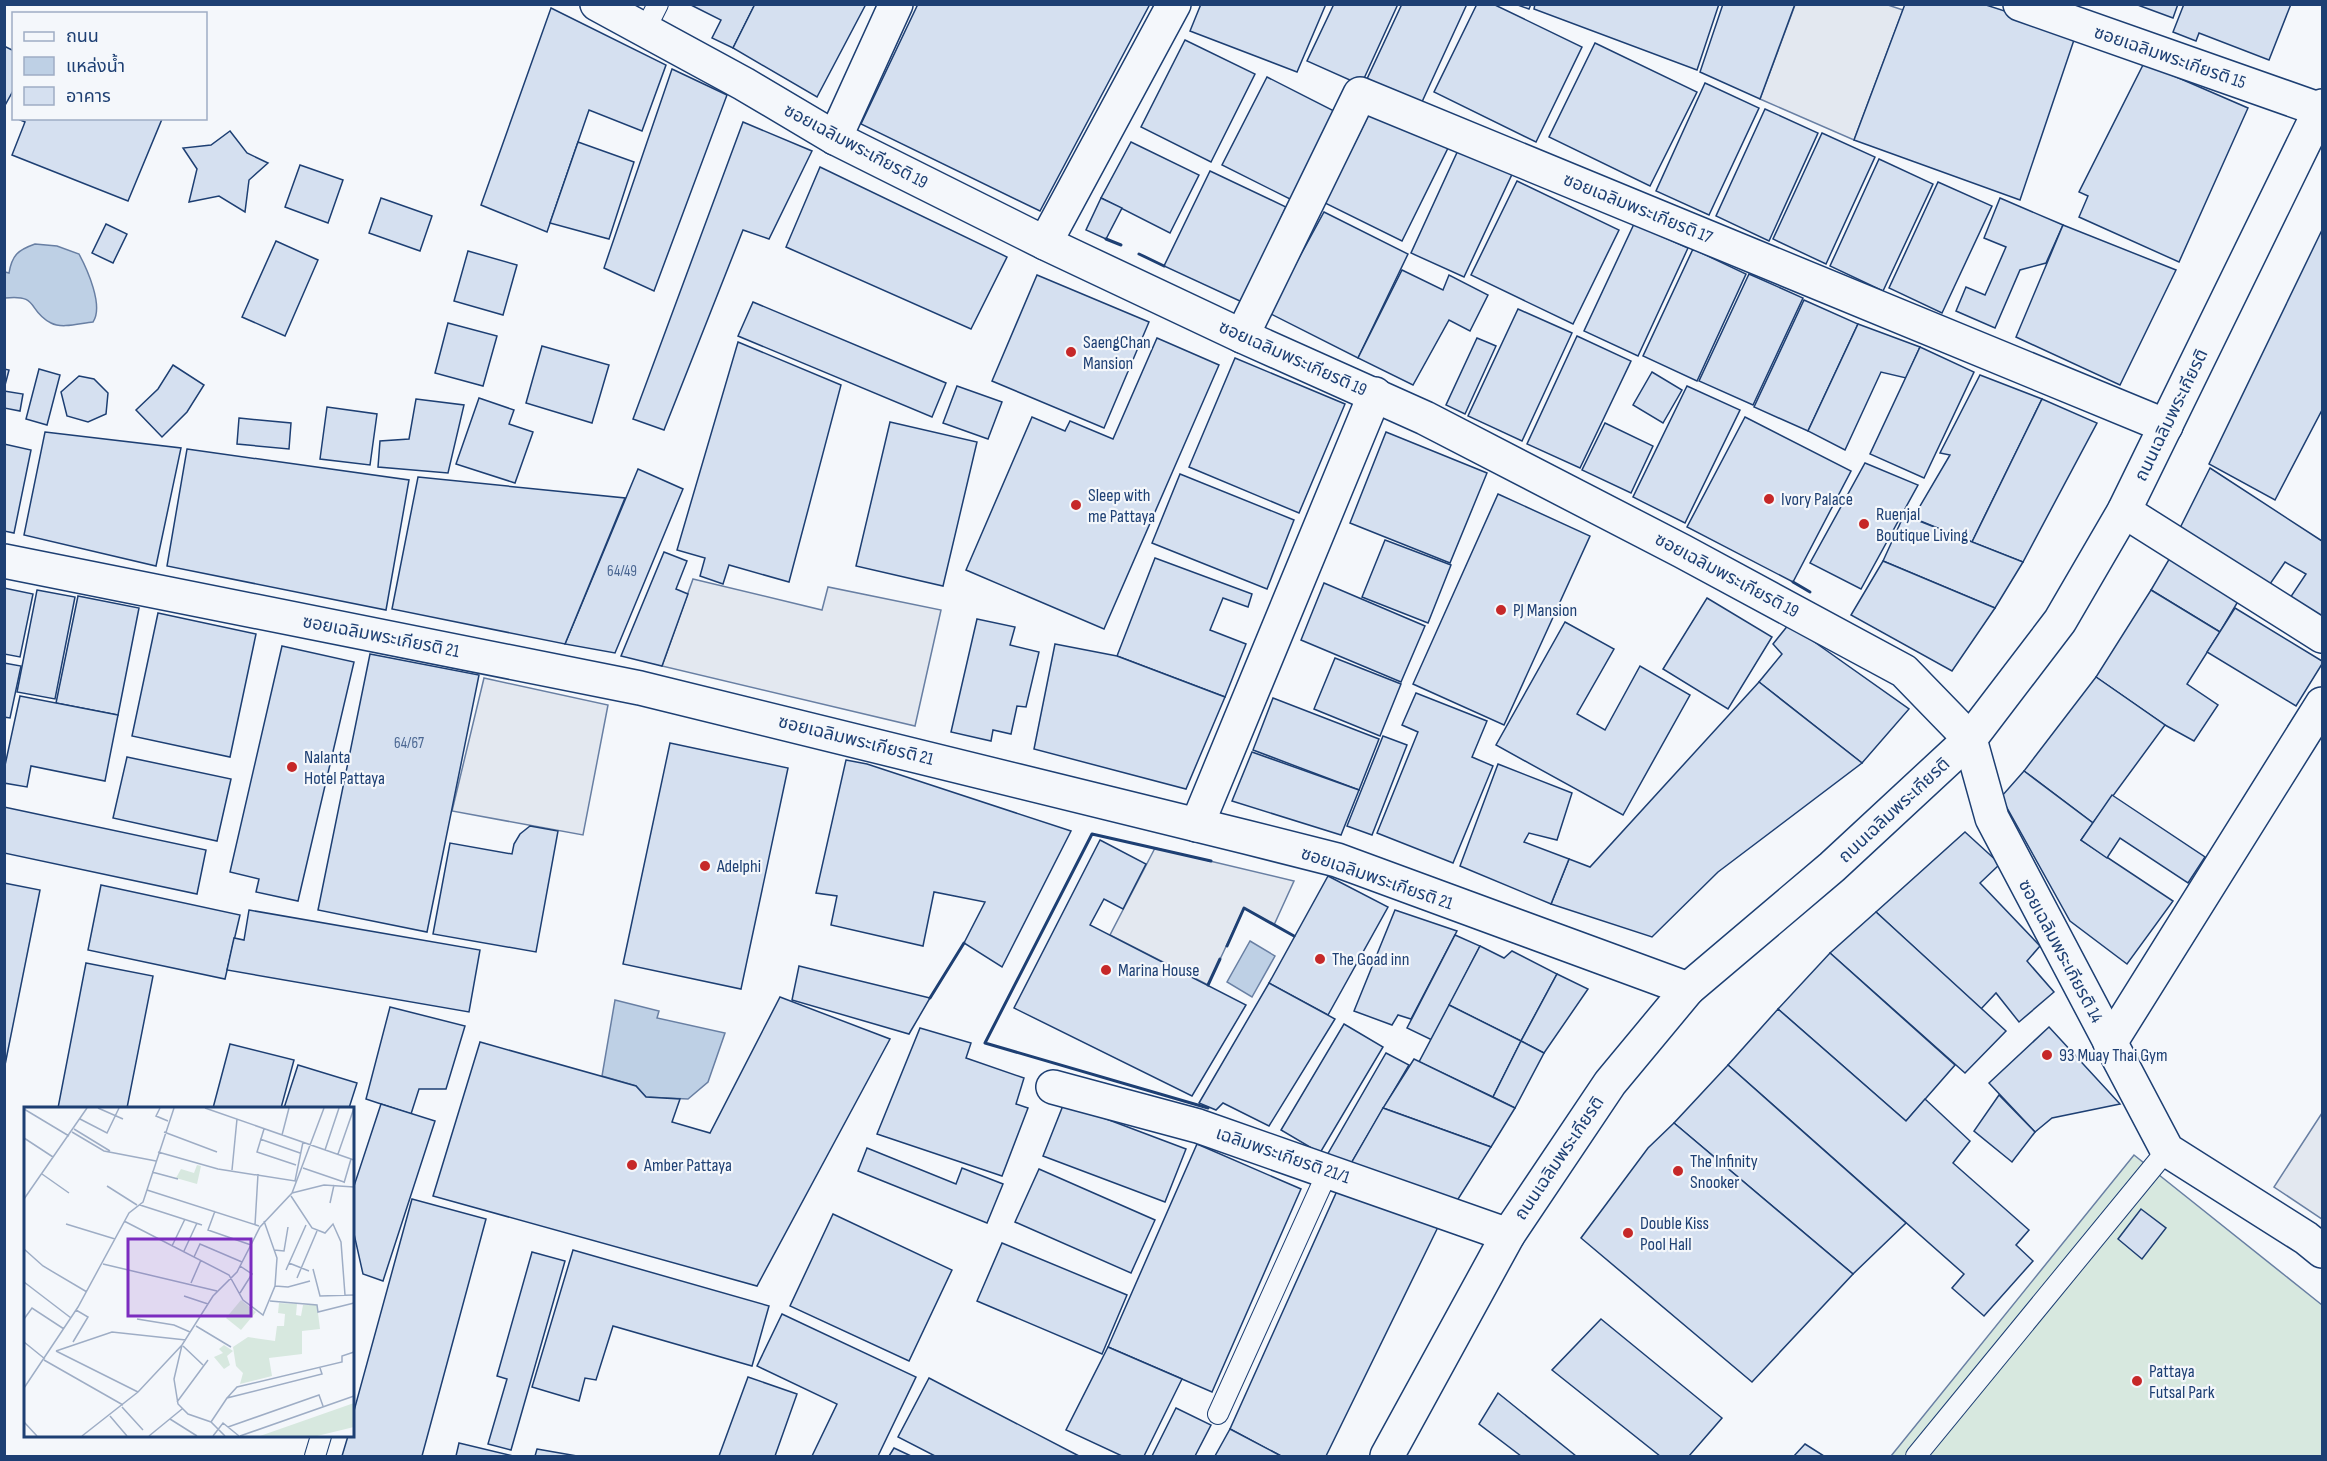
<svg xmlns="http://www.w3.org/2000/svg" width="2327" height="1461" font-family="'Sofia Sans Condensed','Noto Sans Thai',sans-serif">
<rect width="100%" height="100%" fill="#f4f7fb"/>
<polygon fill="#d7e8df" stroke="#687fa3" stroke-width="1.5" points="2134,1155 2322,1305 2322,1456 1891,1456"/>
<g fill="#e3e8f0" stroke="#687fa3" stroke-width="1.5">
<polygon points="1795,5 1888,5 1903,10 1854,140 1760,99"/>
<polygon points="693,579 822,610 828,587 941,610 915,726 662,666"/>
<polygon points="484,678 608,705 583,835 452,811"/>
<polygon points="1155,848 1294,881 1274,925 1244,908 1208,985 1110,935"/>
<polygon points="2322,1113 2322,1219 2274,1187"/>
</g>
<g fill="#bed0e5" stroke="#687fa3" stroke-width="1.5">
<path d="M35,244L57,246L79,254C87,269 104,306 93,322C81,323 62,329 51,323C27,311 40,294 5,298V272L9,273C12,255 18,250 35,244Z"/>
<polygon points="1250,941 1275,956 1252,997 1227,982"/>
<polygon points="615,1000 659,1011 657,1018 725,1033 708,1082 688,1099 646,1097 636,1086 602,1076"/>
</g>
<g fill="#d5e0f0" stroke="#1d3f73" stroke-width="1.5">
<polygon points="689,4 755,4 733,48 712,38 721,20"/>
<polygon points="755,4 866,4 817,97 733,48"/>
<polygon points="918,4 1150,4 1040,211 861,124"/>
<polygon points="1201,4 1326,4 1297,72 1190,31"/>
<polygon points="1334,4 1398,4 1361,85 1307,61"/>
<polygon points="1402,4 1467,4 1421,104 1367,79"/>
<polygon points="1477,4 1493,4 1582,47 1536,142 1434,92"/>
<polygon points="1515,4 1531,4 1529,9"/>
<polygon points="1535,4 1719,4 1697,70 1534,9"/>
<polygon points="1723,4 1795,4 1760,99 1700,72"/>
<polygon points="1905,4 1983,4 2076,34 2020,200 1854,140"/>
<polygon points="2135,4 2178,4 2173,18"/>
<polygon points="2184,4 2291,4 2269,60 2199,33 2196,41 2173,32"/>
<polygon points="551,8 666,65 642,131 589,110 547,232 481,205"/>
<polygon points="1185,40 1255,74 1211,162 1141,127"/>
<polygon points="1595,43 1697,92 1650,186 1549,137"/>
<polygon points="4,46 14,51 14,89 4,107"/>
<polygon points="2144,63 2248,108 2179,262 2079,217 2088,196 2079,192"/>
<polygon points="672,69 727,95 654,291 604,268"/>
<polygon points="1267,77 1336,112 1292,200 1222,165"/>
<polygon points="1705,83 1759,108 1709,215 1656,191"/>
<polygon points="1372,108 1449,146 1402,241 1325,203"/>
<polygon points="1765,109 1818,133 1769,241 1716,216"/>
<polygon points="16,118 160,118 162,119 128,201 12,155 25,122"/>
<polygon points="743,122 812,151 769,239 743,230 664,430 633,419"/>
<polygon points="230,131 247,153 268,163 249,180 245,212 219,196 189,202 197,169 183,148 211,145"/>
<polygon points="1822,133 1875,157 1826,264 1773,239"/>
<polygon points="578,142 634,162 609,239 550,223"/>
<polygon points="1131,142 1199,175 1170,233 1101,198"/>
<polygon points="1460,146 1514,170 1464,277 1411,253"/>
<polygon points="1879,159 1933,184 1883,291 1830,266"/>
<polygon points="300,165 343,180 328,223 285,207"/>
<polygon points="820,167 1007,257 971,329 786,247"/>
<polygon points="1210,171 1286,207 1242,302 1164,266"/>
<polygon points="1517,181 1619,230 1573,324 1471,275"/>
<polygon points="1938,182 1992,206 1942,313 1889,288"/>
<polygon points="381,198 432,216 420,251 369,233"/>
<polygon points="1101,198 1122,208 1106,239 1086,230"/>
<polygon points="2000,198 2063,225 2046,263 2020,270 1995,328 1956,311 1966,287 1985,295 2006,247 1984,238"/>
<polygon points="1324,212 1408,254 1358,358 1269,313"/>
<polygon points="106,224 127,234 113,263 92,253"/>
<polygon points="1634,224 1688,248 1638,356 1584,331"/>
<polygon points="2063,225 2176,270 2120,385 2016,337"/>
<polygon points="2322,230 2322,410 2275,500 2209,464"/>
<polygon points="276,241 318,260 285,336 242,317"/>
<polygon points="1693,249 1746,274 1697,381 1643,356"/>
<polygon points="468,251 517,265 503,315 454,301"/>
<polygon points="1402,270 1443,290 1449,275 1488,295 1470,331 1449,320 1413,385 1358,358"/>
<polygon points="1749,274 1803,298 1753,405 1699,381"/>
<polygon points="1037,275 1149,322 1104,428 992,381"/>
<polygon points="1804,300 1858,324 1808,431 1754,407"/>
<polygon points="753,302 946,383 932,417 738,336"/>
<polygon points="1518,309 1572,333 1522,441 1468,416"/>
<polygon points="448,323 497,336 483,386 435,373"/>
<polygon points="1858,324 1920,347 1906,378 1881,372 1845,450 1808,431"/>
<polygon points="1577,336 1631,361 1580,468 1527,444"/>
<polygon points="1157,338 1219,365 1104,629 966,570 1032,417 1065,431 1070,421 1113,439"/>
<polygon points="1477,338 1496,346 1465,414 1446,405"/>
<polygon points="738,342 841,385 789,582 729,565 723,584 700,576 705,558 677,550"/>
<polygon points="542,346 609,365 592,423 526,403"/>
<polygon points="1920,347 1974,372 1924,478 1870,454"/>
<polygon points="1235,358 1345,404 1299,513 1189,467"/>
<polygon points="173,365 204,385 187,412 162,437 136,410 158,389"/>
<polygon points="4,369 9,370 4,389"/>
<polygon points="39,369 60,375 47,425 26,419"/>
<polygon points="1652,372 1682,390 1663,423 1633,405"/>
<polygon points="1980,375 2042,399 1972,542 1913,518 1950,455 1940,453"/>
<polygon points="79,376 94,379 108,393 106,414 88,422 67,416 61,392"/>
<polygon points="957,386 1002,402 988,439 943,423"/>
<polygon points="1687,386 1740,410 1685,523 1633,497"/>
<polygon points="4,391 23,394 20,411 4,408"/>
<polygon points="479,398 514,410 509,424 533,432 515,483 456,464"/>
<polygon points="416,399 464,405 448,473 378,467 380,441 409,439"/>
<polygon points="2042,399 2097,423 2023,562 1972,542"/>
<polygon points="327,407 377,414 370,465 320,459"/>
<polygon points="1745,417 1851,471 1793,582 1687,527"/>
<polygon points="239,418 291,423 289,449 237,444"/>
<polygon points="890,422 977,442 943,586 856,566"/>
<polygon points="1605,423 1653,446 1631,493 1582,470"/>
<polygon points="45,432 181,448 156,566 24,535"/>
<polygon points="1386,432 1487,473 1450,563 1350,523"/>
<polygon points="4,444 31,450 14,533 4,531"/>
<polygon points="187,449 409,480 386,610 167,566"/>
<polygon points="1865,463 1918,485 1861,589 1810,563"/>
<polygon points="2210,468 2322,541 2322,618 2290,598 2306,574 2285,562 2270,584 2180,528"/>
<polygon points="638,469 683,489 615,653 565,644"/>
<polygon points="1180,474 1294,520 1267,589 1152,543"/>
<polygon points="418,477 625,498 565,644 392,609"/>
<polygon points="1498,494 1590,536 1504,725 1413,684"/>
<polygon points="1904,515 2023,562 1995,608 1883,561"/>
<polygon points="1385,540 1451,565 1428,623 1362,597"/>
<polygon points="664,552 687,561 676,589 688,594 662,666 621,656"/>
<polygon points="2171,556 2240,598 2220,632 2151,590"/>
<polygon points="1155,558 1252,594 1248,607 1223,598 1210,630 1246,644 1225,697 1117,656"/>
<polygon points="1883,561 1995,608 1952,671 1851,615"/>
<polygon points="1324,583 1425,626 1401,682 1301,640"/>
<polygon points="4,588 33,594 20,657 4,654"/>
<polygon points="37,590 75,597 55,699 17,692"/>
<polygon points="2151,590 2220,632 2187,684 2218,705 2194,741 2165,725 2096,677"/>
<polygon points="78,596 139,608 118,715 56,703"/>
<polygon points="1707,598 1772,637 1728,709 1663,669"/>
<polygon points="2235,608 2322,661 2322,664 2296,706 2207,652"/>
<polygon points="158,613 256,634 230,757 132,736"/>
<polygon points="977,619 1015,627 1010,645 1039,652 1026,707 1017,706 1011,734 993,730 991,741 951,732"/>
<polygon points="1565,622 1614,649 1577,714 1605,730 1640,666 1690,695 1623,815 1496,745"/>
<polygon points="1789,624 1909,709 1862,763 1759,682 1782,654 1773,644"/>
<polygon points="1055,644 1117,656 1225,697 1186,789 1034,749"/>
<polygon points="282,646 354,662 298,901 256,892 259,879 230,872"/>
<polygon points="370,654 479,675 427,932 318,910"/>
<polygon points="1335,658 1401,684 1380,736 1314,709"/>
<polygon points="4,663 21,666 10,718 4,717"/>
<polygon points="2096,677 2165,725 2093,823 2024,771"/>
<polygon points="1759,682 1862,763 1718,872 1652,937 1551,904 1569,859 1590,867"/>
<polygon points="1416,693 1487,721 1472,757 1493,766 1453,863 1377,833 1418,732 1402,725"/>
<polygon points="20,696 118,715 105,781 31,766 27,787 4,783 4,770"/>
<polygon points="1273,698 1379,739 1359,790 1253,750"/>
<polygon points="1383,736 1407,745 1372,835 1347,826"/>
<polygon points="670,743 788,768 741,989 623,964"/>
<polygon points="1252,752 1359,790 1341,835 1232,801"/>
<polygon points="127,757 231,779 217,841 113,818"/>
<polygon points="846,760 867,764 1071,831 1002,967 964,943 985,902 934,892 923,946 831,925 837,896 816,893"/>
<polygon points="1498,764 1572,793 1557,840 1529,833 1524,842 1569,859 1551,904 1460,866"/>
<polygon points="2024,771 2093,823 2081,840 2173,901 2127,964 2070,921 2001,797"/>
<polygon points="2112,795 2205,857 2188,883 2120,838 2107,858 2081,840"/>
<polygon points="4,807 206,850 197,894 4,853"/>
<polygon points="530,826 558,831 536,952 433,934 450,843 512,854 514,844 520,834"/>
<polygon points="1965,832 2000,864 1980,883 2040,946 2027,961 2054,992 2019,1022 1996,993 1981,1009 1876,912"/>
<polygon points="1100,840 1146,864 1123,909 1104,899 1090,925 1246,1005 1192,1096 1014,1008"/>
<polygon points="1328,876 1388,907 1328,1015 1269,983"/>
<polygon points="4,883 40,890 4,1070"/>
<polygon points="101,885 240,915 225,979 88,950"/>
<polygon points="249,910 480,950 469,1012 227,970 234,938 244,940"/>
<polygon points="1395,910 1457,931 1411,1019 1398,1015 1392,1025 1354,1011"/>
<polygon points="1876,912 2006,1031 1965,1073 1830,953"/>
<polygon points="1455,935 1480,946 1432,1040 1407,1028"/>
<polygon points="1480,946 1504,958 1512,951 1557,974 1521,1041 1449,1005"/>
<polygon points="1830,953 1955,1065 1906,1121 1778,1009"/>
<polygon points="86,963 153,976 127,1108 58,1108"/>
<polygon points="799,966 930,998 909,1034 792,1000"/>
<polygon points="1557,974 1588,989 1544,1053 1521,1041"/>
<polygon points="1269,983 1335,1019 1269,1126 1223,1103 1216,1110 1199,1103"/>
<polygon points="780,997 890,1039 757,1286 433,1196 480,1042 636,1086 646,1097 680,1099 672,1122 710,1133"/>
<polygon points="1449,1005 1521,1041 1493,1097 1419,1062"/>
<polygon points="390,1007 465,1026 446,1089 419,1089 411,1114 366,1099"/>
<polygon points="1778,1009 1906,1121 1925,1099 1970,1141 1953,1163 2029,1230 2016,1245 2033,1261 1984,1316 1952,1288 1964,1274 1728,1065"/>
<polygon points="1344,1024 1383,1047 1320,1153 1281,1130"/>
<polygon points="2049,1027 2120,1104 2052,1118 2035,1132 1989,1083"/>
<polygon points="920,1028 971,1043 966,1058 1024,1078 1016,1104 1028,1108 1002,1176 877,1134"/>
<polygon points="1521,1041 1544,1053 1515,1108 1493,1097"/>
<polygon points="230,1044 294,1060 281,1108 213,1108"/>
<polygon points="1386,1053 1409,1065 1349,1167 1326,1157"/>
<polygon points="1414,1059 1515,1108 1491,1147 1383,1108"/>
<polygon points="298,1065 357,1083 349,1108 284,1108"/>
<polygon points="1728,1065 1906,1223 1853,1274 1674,1123"/>
<polygon points="1999,1095 2035,1132 2012,1162 1974,1131"/>
<polygon points="1064,1103 1186,1149 1165,1202 1043,1156"/>
<polygon points="381,1104 435,1121 383,1281 363,1274 352,1225 352,1192"/>
<polygon points="1383,1108 1491,1147 1453,1207 1349,1167"/>
<polygon points="1674,1123 1853,1274 1752,1382 1581,1238 1648,1148"/>
<polygon points="1197,1144 1301,1189 1212,1392 1108,1347"/>
<polygon points="867,1148 956,1184 962,1168 1003,1184 987,1223 858,1171"/>
<polygon points="1039,1169 1155,1220 1131,1273 1015,1222"/>
<polygon points="1341,1182 1440,1223 1326,1456 1281,1456 1230,1429"/>
<polygon points="412,1199 486,1219 422,1456 342,1456 348,1436 352,1436 352,1418"/>
<polygon points="2141,1209 2166,1228 2142,1259 2118,1239"/>
<polygon points="833,1214 952,1270 909,1361 790,1306"/>
<polygon points="1002,1243 1127,1295 1102,1354 977,1301"/>
<polygon points="573,1250 769,1306 752,1366 613,1326 596,1380 585,1378 579,1401 532,1387"/>
<polygon points="532,1252 565,1261 511,1450 488,1444 507,1379 497,1376"/>
<polygon points="782,1314 916,1377 878,1456 812,1456 837,1404 757,1366"/>
<polygon points="1601,1319 1722,1418 1689,1456 1660,1456 1552,1370"/>
<polygon points="1108,1347 1182,1379 1144,1456 1122,1456 1066,1430"/>
<polygon points="748,1377 797,1394 775,1456 719,1456"/>
<polygon points="929,1378 1079,1456 935,1456 898,1437"/>
<polygon points="1498,1393 1576,1456 1521,1456 1479,1424"/>
<polygon points="1176,1408 1211,1425 1195,1456 1152,1456"/>
<polygon points="1230,1429 1281,1456 1215,1456"/>
<polygon points="459,1443 513,1456 456,1456"/>
<polygon points="1805,1444 1824,1456 1794,1456"/>
<polygon points="894,1448 911,1456 889,1456"/>
<polygon points="537,1449 577,1456 535,1456"/>
</g>
<g fill="none" stroke-linecap="round" stroke-linejoin="round">
<defs>
<g id="service">
<polyline points="645,30 658,4"/>
<polyline points="1218,1414 1328,1171"/>
<polyline points="315,1456 321,1436"/>
<polyline points="1916,1456 2167,1150"/>
</g>
<g id="minor">
<polyline points="597,4 744,84 835,138 1045,243 1242,336 1425,418 1682,551 1904,671 1970,739 1992,818 2167,1150 2306,1238 2322,1251"/>
<polyline points="2020,4 2321,110"/>
<polyline points="835,138 896,4"/>
<polyline points="1045,243 1174,4"/>
<polyline points="1242,336 1360,94 2166,426"/>
<polyline points="2124,511 2322,636"/>
<polyline points="4,561 640,688 1246,837 1337,860 1688,989"/>
<polyline points="1197,825 1375,394"/>
<polyline points="2110,1043 2322,704"/>
<polyline points="1053,1087 1198,1126 1508,1235"/>
</g>
<polyline id="secondary" points="1387,1456 1508,1235 1610,1083 1688,989 1832,867 1970,739 2060,621 2124,511 2322,106"/>
</defs>
<use href="#service" stroke="#1d3f73" stroke-width="22"/>
<use href="#minor" stroke="#1d3f73" stroke-width="36"/>
<use href="#secondary" stroke="#1d3f73" stroke-width="36"/>
<use href="#service" stroke="#f4f7fb" stroke-width="20"/>
<use href="#minor" stroke="#f4f7fb" stroke-width="33"/>
<use href="#secondary" stroke="#f4f7fb" stroke-width="33"/>
<g stroke="#1d3f73" stroke-width="3">
<polyline points="1106,239 1121,245"/>
<polyline points="1139,254 1164,266"/>
<polyline points="1793,582 1810,592"/>
<polyline points="1227,946 1244,908 1294,936"/>
<polyline points="1208,985 1220,959"/>
<polyline points="930,998 964,943"/>
<polyline points="1208,1108 985,1043 1092,834 1211,861"/>
</g>
</g>
<g fill="#c62828" stroke="#f4f7fb" stroke-width="2">
<circle cx="1071" cy="352" r="6"/>
<circle cx="1769" cy="499" r="6"/>
<circle cx="1076" cy="505" r="6"/>
<circle cx="1864" cy="524" r="6"/>
<circle cx="1501" cy="610" r="6"/>
<circle cx="292" cy="767" r="6"/>
<circle cx="705" cy="866" r="6"/>
<circle cx="1320" cy="959" r="6"/>
<circle cx="1106" cy="970" r="6"/>
<circle cx="2047" cy="1055" r="6"/>
<circle cx="632" cy="1165" r="6"/>
<circle cx="1678" cy="1171" r="6"/>
<circle cx="1628" cy="1233" r="6"/>
<circle cx="2137" cy="1381" r="6"/>
</g>
<g text-anchor="middle" stroke-width="4.5" stroke-linejoin="round" paint-order="stroke">
<g font-size="15" fill="#4b6792">
<text x="622" y="576">64/49</text>
<text x="409" y="748">64/67</text>
</g>
<g font-size="18" fill="#1d3f73" stroke="#f4f7fb">
<text transform="translate(2170 57) rotate(19)" y="6">ซอยเฉลิมพระเกียรติ 15</text>
<text transform="translate(856 146) rotate(28)" y="6">ซอยเฉลิมพระเกียรติ 19</text>
<text transform="translate(1638 208) rotate(22)" y="6">ซอยเฉลิมพระเกียรติ 17</text>
<text transform="translate(1293 358) rotate(24)" y="6">ซอยเฉลิมพระเกียรติ 19</text>
<text transform="translate(2171 415) rotate(-64)" y="6">ถนนเฉลิมพระเกียรติ</text>
<text transform="translate(1727 575) rotate(28)" y="6">ซอยเฉลิมพระเกียรติ 19</text>
<text transform="translate(381 636) rotate(11)" y="6">ซอยเฉลิมพระเกียรติ 21</text>
<text transform="translate(856 740) rotate(14)" y="6">ซอยเฉลิมพระเกียรติ 21</text>
<text transform="translate(1894 810) rotate(-43)" y="6">ถนนเฉลิมพระเกียรติ</text>
<text transform="translate(1377 878) rotate(19)" y="6">ซอยเฉลิมพระเกียรติ 21</text>
<text transform="translate(2061 951) rotate(62)" y="6">ซอยเฉลิมพระเกียรติ 14</text>
<text transform="translate(1283 1155) rotate(19)" y="6">เฉลิมพระเกียรติ 21/1</text>
<text transform="translate(1559 1158) rotate(-56)" y="6">ถนนเฉลิมพระเกียรติ</text>
</g>
<g font-size="18" fill="#1d3f73" stroke="#f4f7fb" text-anchor="start">
<text x="1083" y="348">SaengChan<tspan x="1083" dy="21">Mansion</tspan></text>
<text x="1088" y="501">Sleep with<tspan x="1088" dy="21">me Pattaya</tspan></text>
<text x="1781" y="505">Ivory Palace</text>
<text x="1876" y="520">Ruenjal<tspan x="1876" dy="21">Boutique Living</tspan></text>
<text x="1513" y="616">PJ Mansion</text>
<text x="304" y="763">Nalanta<tspan x="304" dy="21">Hotel Pattaya</tspan></text>
<text x="717" y="872">Adelphi</text>
<text x="1332" y="965">The Goad inn</text>
<text x="1118" y="976">Marina House</text>
<text x="2059" y="1061">93 Muay Thai Gym</text>
<text x="1690" y="1167">The Infinity<tspan x="1690" dy="21">Snooker</tspan></text>
<text x="644" y="1171">Amber Pattaya</text>
<text x="1640" y="1229">Double Kiss<tspan x="1640" dy="21">Pool Hall</tspan></text>
<text x="2149" y="1377">Pattaya<tspan x="2149" dy="21">Futsal Park</tspan></text>
</g>
</g>
<g transform="translate(24 1107)">
<rect width="330" height="330" fill="#f4f7fb"/>
<path d="M173,58L177,59L173,77L152,71L157,62L170,66ZM255,196L273,197L272,208L277,209L279,198H293L296,222L278,224V247L245,251L248,269L216,277L219,266L212,259L209,240L224,230L251,234L253,219H260L261,207L254,206ZM200,238L209,244L203,249L206,258L200,262L190,250L199,246L195,242ZM330,296V320L293,329H236Z" fill="#d7e8df"/>
<path d="M217,193L232,205L217,223L202,211Z" fill="#d7e8df"/>
<path fill="none" stroke="#9eadc5" stroke-width="1.5" d="M74,1L99,12M136,1L132,9L144,14M181,1L330,53M0,2L45,29M56,12L83,26L95,1M50,22L86,44M240,22L233,45L272,58M48,25L80,44L132,54M140,25L193,45M258,28L265,1M0,31L29,50M236,32L276,46M301,43L315,1M134,45L194,62L271,74L279,35M314,47L330,1M279,61L320,75M208,63L213,12M128,65L154,72M18,67L45,86M320,76L327,52M83,79L113,98M123,83L235,119M268,86L300,78L330,80M267,89L288,121L301,126L309,117L317,135L321,188M0,92L63,1M306,96L310,78M116,98L178,118M191,104L184,123L227,138M100,114L205,168L219,193L239,208L251,179L253,151L240,114M42,117L91,132M231,118L234,67M148,139L161,112M0,142L19,159L63,185M250,143L260,144L264,120M160,144L173,116M170,150L176,137L218,155M265,156L285,164M79,157L193,184M289,162L296,189L330,188M262,163L282,118M273,171L293,124M0,175L47,211M167,176L177,153M251,179L264,180L286,174M216,186L228,167L216,159M160,189L184,197M246,194L293,198L294,205L330,196M0,212L8,201L40,222M113,212L150,218L166,225M172,219L207,240M0,235L21,252M49,235L64,210L52,203M158,238L150,272L154,297L164,307L187,315L201,329M159,239L179,258M32,244L88,225L162,233M32,244L114,285M20,253L99,298M0,281L54,200L105,106L119,95L150,1M203,291L213,280L318,255V249L330,245M153,295L184,253M98,300L119,323M86,309L103,329M146,312L173,329M0,315L13,329M187,315L203,291L298,267L296,261M204,320L295,288L299,299M58,329L114,285L158,238L189,189L213,165L236,120L268,86L300,1M125,329L158,302M189,329L199,316L215,329M216,329L330,289"/>
<path fill="#7b2cbf" fill-opacity="0.15" stroke="#7b2cbf" stroke-width="3" d="M104,132H227V209H104Z"/>
<rect width="330" height="330" fill="none" stroke="#1d3f73" stroke-width="3"/>
</g>
<rect width="2327" height="1461" fill="none" stroke="#1d3f73" stroke-width="12"/>
<rect x="12" y="12" width="195" height="108" fill="#f4f7fb" stroke="#9eadc5" stroke-width="1.5"/>
<rect x="24" y="32" width="30" height="9" fill="#f4f7fb" stroke="#9eadc5" stroke-width="1.5"/>
<text x="66" y="42" font-size="18" fill="#1d3f73">ถนน</text>
<rect x="24" y="57" width="30" height="18" fill="#bed0e5" stroke="#9eadc5" stroke-width="1.5"/>
<text x="66" y="72" font-size="18" fill="#1d3f73">แหล่งน้ำ</text>
<rect x="24" y="87" width="30" height="18" fill="#d5e0f0" stroke="#9eadc5" stroke-width="1.5"/>
<text x="66" y="102" font-size="18" fill="#1d3f73">อาคาร</text>
</svg>
